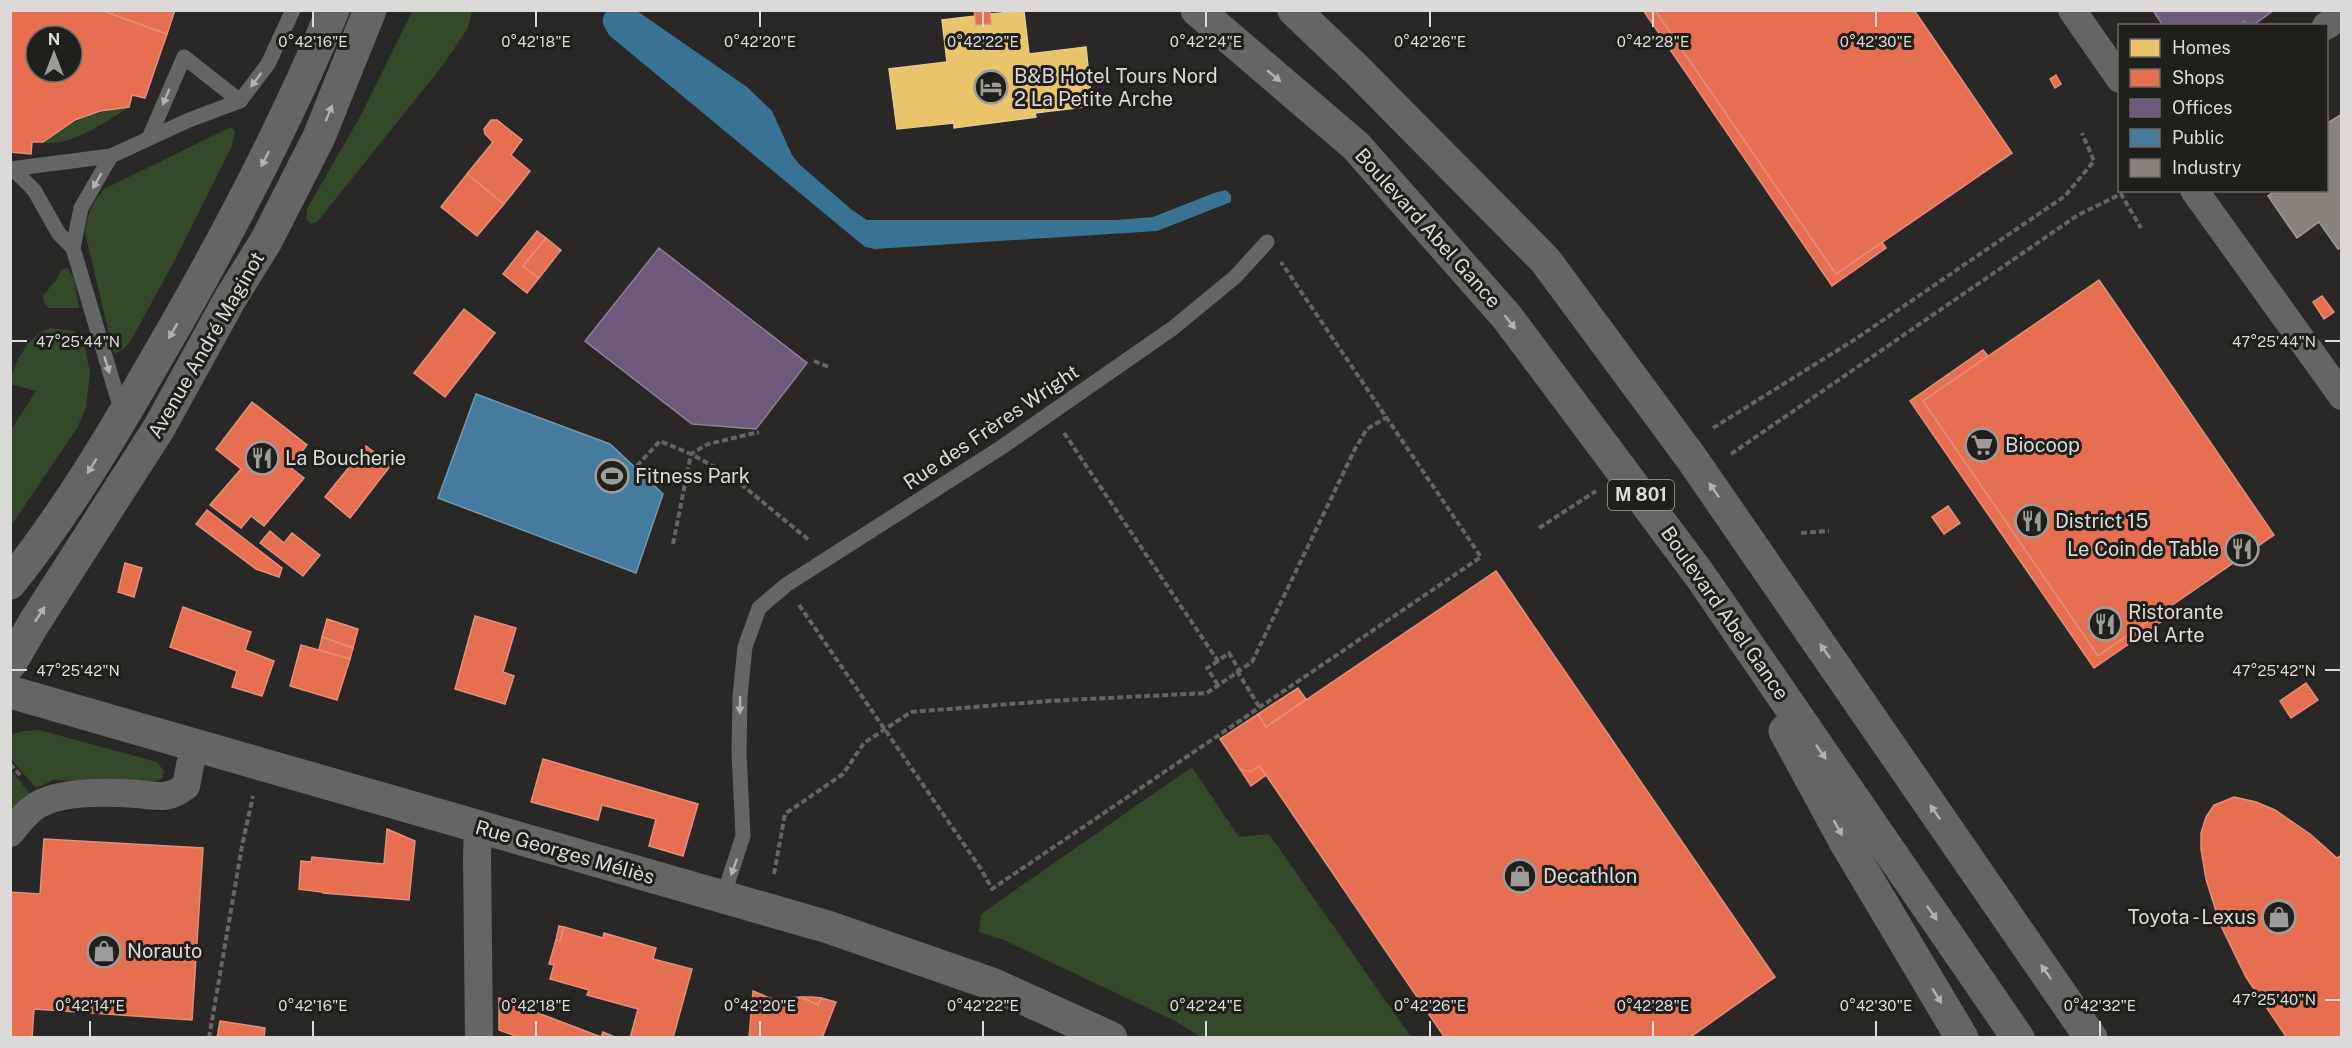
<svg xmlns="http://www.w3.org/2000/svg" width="2352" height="1048" font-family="'Public Sans',sans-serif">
<rect width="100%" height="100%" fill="#292826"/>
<g fill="#334929">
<polygon points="413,10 472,11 468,28 443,65 317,222 311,224 306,219 307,209 362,113"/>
<path d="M129,107C109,120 67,149 43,142C73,120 92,112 129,107Z"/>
<path d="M231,127L235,131L232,146L176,258L130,342L122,350L114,354L85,233C87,215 92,203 104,189Z"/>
<polygon points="68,268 74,279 79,308 49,308 44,303 43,296 57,279 61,270"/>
<path d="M50,328L74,331L84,342L90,373L86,408L77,428L11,526V430L36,391L11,384C10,370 25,344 37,335C40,332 46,330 50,328Z"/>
<polygon points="39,730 157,762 164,771 161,779 149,783 54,780 36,788 11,759 10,735 24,731"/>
<polygon points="1192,767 1239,837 1269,834 1411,1037 1201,1037 1175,1021 1004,940 979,932 981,914"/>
<polygon points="10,768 30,794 10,815"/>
</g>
<path fill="#387393" d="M607,11H637L747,87L772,111L792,155L799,164L852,210L867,220H1117L1153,217L1214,193L1226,190L1231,195V202L1157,231L875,249L865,247L610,36C604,27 599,20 607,11Z"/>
<polygon fill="#e9c46a" stroke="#e5cb8b" stroke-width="1.5" points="1024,11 1029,54 1086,47 1092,106 1035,113 1036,117 954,128 954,123 897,129 889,69 947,62 942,20 975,16 976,25 991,24 990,14"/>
<g fill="#e76f51" stroke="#e38f7a" stroke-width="1.5" fill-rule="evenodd">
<path d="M10,10H101L167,34L145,98L132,95L129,107L100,111L75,120L43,142H32L31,154L10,152ZM36,36H72V72H36Z"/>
<polygon points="101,10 175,10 167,34"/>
<polygon points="974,10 990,10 991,24 976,25"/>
<polygon points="1643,10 1655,10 1836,274 1882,242 1886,248 1832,286"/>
<polygon points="1655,10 1914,10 2012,153 1836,274"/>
<polygon points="2056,75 2061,84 2055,88 2050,79"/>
<polygon points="491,120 497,120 522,140 511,155 530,171 504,204 467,174 493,142 485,134 484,129"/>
<polygon points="467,174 504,204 477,236 441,207"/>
<polygon points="537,231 546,238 523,266 539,278 527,293 503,274"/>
<polygon points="546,238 561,250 539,278 523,266"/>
<polygon points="2099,280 2274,535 2098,656 1923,401"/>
<polygon points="2322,296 2334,312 2324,319 2313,302"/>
<polygon points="464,309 495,333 445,397 414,373"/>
<polygon points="1983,350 1988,356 1923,401 2098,656 2164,610 2168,617 2094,668 1910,401"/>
<polygon points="252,402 307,445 290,467 304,478 264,526 251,516 241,528 210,505 241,469 216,449"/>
<polygon points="366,446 391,465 350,518 325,497"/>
<polygon points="1948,506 1960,523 1944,534 1932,517"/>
<polygon points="207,510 282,568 279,577 256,569 196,524"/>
<polygon points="270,531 284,543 292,533 320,555 303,576 260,543"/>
<polygon points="125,563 142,568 134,597 118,592"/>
<polygon points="1496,571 1775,977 1689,1038 1445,1038 1266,775 1259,766 1251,772 1240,769 1220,739 1258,714 1266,727"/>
<polygon points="183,607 251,632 245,650 274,661 262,696 232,687 237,671 170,647"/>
<polygon points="475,616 516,628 503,672 514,676 505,704 455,689"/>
<polygon points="327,619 358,629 353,648 322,637"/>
<polygon points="322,637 353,648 350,659 319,650"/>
<polygon points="301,645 350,659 337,700 290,686"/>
<polygon points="2306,683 2318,700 2291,718 2280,701"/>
<polygon points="1298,688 1306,699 1266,727 1258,714"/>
<polygon points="543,759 698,804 683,856 649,846 656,819 602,805 598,820 531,802"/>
<polygon points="1259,766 1266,775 1251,786 1240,769 1251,772"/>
<polygon points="2234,797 2256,802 2275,810 2310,834 2337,858 2342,855 2342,1038 2287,1038 2246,977 2220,924 2206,879 2201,849 2201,833 2206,817 2214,805"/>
<polygon points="387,829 415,841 409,900 323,893 322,892 299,889 301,861 311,862 312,857 384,864"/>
<polygon points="44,839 203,848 192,1020 34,1009 32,1038 10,1038 10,892 40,894"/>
<polygon points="559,926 564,927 560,941 556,940"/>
<polygon points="564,927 603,938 604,933 656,948 653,959 692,969 673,1038 630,1038 638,1009 587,995 589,990 550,979 554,965 549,964 556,940 560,941"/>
<polygon points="753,991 772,999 801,997 818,1005 821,998 836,1002 822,1038 749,1038"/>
<polygon points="801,997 812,997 821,998 818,1005"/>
<polygon points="499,998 601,1037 603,1032 617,1038 521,1038 499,1030"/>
<polygon points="220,1021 265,1028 264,1038 217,1038"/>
</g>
<g fill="#6d597a" stroke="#8e8096" stroke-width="1.5">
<polygon points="2153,10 2274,10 2252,26 2247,26 2244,21 2238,26 2163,26"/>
<polygon points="659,248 807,363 756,429 692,424 585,341"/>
</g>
<polygon fill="#457b9d" stroke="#7298af" stroke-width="1.5" points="476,394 610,444 663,494 636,573 438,498"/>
<polygon fill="#8a817c" stroke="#a29c98" stroke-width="1.5" points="2342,114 2342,247 2338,249 2319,222 2297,238 2268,196 2276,190 2326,190 2326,124"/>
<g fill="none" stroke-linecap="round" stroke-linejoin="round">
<g stroke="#656464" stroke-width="4" stroke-dasharray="6 3" stroke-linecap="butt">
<polyline points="814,361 829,367"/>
<polyline points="1713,428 1854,340 2065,196 2094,161 2082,133"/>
<polyline points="1064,433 1218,661 1229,653 1239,670"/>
<polyline points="1731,454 2078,215 2121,194 2141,228"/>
<polyline points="637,466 660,441 691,454 731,476 810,541"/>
<polyline points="1539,528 1596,491"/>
<polyline points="1801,533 1829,531"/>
<polyline points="673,544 691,454 708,444 759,432"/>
<polyline points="799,605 981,869 992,889 1481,557 1281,262"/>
<polyline points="1218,661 1207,668 1218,685"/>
<polyline points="1237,671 1260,708"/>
<polyline points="10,764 22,777"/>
<polyline points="774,874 785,814 843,774 864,743 911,712 1048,701 1207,693 1252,662 1355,449 1367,429 1387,417"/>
<polyline points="209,1038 242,846 253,796"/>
</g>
<g stroke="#656565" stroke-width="15">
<polyline points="149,138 184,57 240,101"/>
<polyline points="10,169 111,156"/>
<polyline points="13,169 34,190 59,234 73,248"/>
<polyline points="122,413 73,248 81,208 111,156 189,120 240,101 268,64 293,10"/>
<polyline points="723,897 743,836 739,753 740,696 745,647 759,608 786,585 1002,447 1173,328 1235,277 1267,242"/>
</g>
<g stroke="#656565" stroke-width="28">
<polyline points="2072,10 2120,79"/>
<polyline points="2326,26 2342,15"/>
<polyline points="2194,190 2342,396"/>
<polyline points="478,826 477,857 479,1038"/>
<path d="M10,833C17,825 24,815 32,809C55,790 109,792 137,794C159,796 168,800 186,786L194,745"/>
</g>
<polyline stroke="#656565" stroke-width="33" points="10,692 828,927 992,984 1111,1038"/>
<g stroke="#666565" stroke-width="33">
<polyline points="1197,10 1356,146 1507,317 1699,574 2018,1038"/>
<polyline points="1294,10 1357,70 1545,260 1692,459 2091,1038"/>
<path d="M10,583C66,513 112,436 156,359C222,246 283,131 333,10"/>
<polyline points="10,664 34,623 159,428 230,299 266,241 319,137 370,10"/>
<polyline points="1785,731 1846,843 1962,1038"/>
</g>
</g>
<defs><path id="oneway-solid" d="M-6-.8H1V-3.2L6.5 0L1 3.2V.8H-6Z" transform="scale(1.5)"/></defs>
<g fill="#b2b1b0">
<use href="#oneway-solid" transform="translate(1274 76) rotate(40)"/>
<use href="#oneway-solid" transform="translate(256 80) rotate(127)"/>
<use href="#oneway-solid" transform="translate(166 97) rotate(113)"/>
<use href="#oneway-solid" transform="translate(329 113) rotate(-68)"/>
<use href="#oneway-solid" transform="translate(265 159) rotate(116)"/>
<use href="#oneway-solid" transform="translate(97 181) rotate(120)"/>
<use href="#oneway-solid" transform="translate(1510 322) rotate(52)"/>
<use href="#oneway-solid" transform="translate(173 331) rotate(120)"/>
<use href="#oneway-solid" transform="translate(107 365) rotate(73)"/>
<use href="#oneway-solid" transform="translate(92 466) rotate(122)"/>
<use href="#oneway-solid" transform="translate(1714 490) rotate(-125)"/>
<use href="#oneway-solid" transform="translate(40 614) rotate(-57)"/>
<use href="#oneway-solid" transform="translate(1825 651) rotate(-125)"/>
<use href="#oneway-solid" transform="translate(740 705) rotate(91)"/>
<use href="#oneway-solid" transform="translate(1821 752) rotate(55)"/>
<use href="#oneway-solid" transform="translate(1935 812) rotate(-125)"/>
<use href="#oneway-solid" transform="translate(1838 828) rotate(61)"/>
<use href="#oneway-solid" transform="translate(734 867) rotate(110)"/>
<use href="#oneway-solid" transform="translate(1932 913) rotate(55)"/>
<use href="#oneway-solid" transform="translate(2046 972) rotate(-125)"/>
<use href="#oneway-solid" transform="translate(1937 996) rotate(59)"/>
</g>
<path fill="none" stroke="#dbdad8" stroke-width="2" d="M313,12V27M536,12V27M760,12V27M983,12V27M1206,12V27M1430,12V27M1653,12V27M1876,12V27M12,341H27M2325,341H2340M12,670H27M2325,670H2340M2325,1000H2340M90,1021V1036M313,1021V1036M536,1021V1036M760,1021V1036M983,1021V1036M1206,1021V1036M1430,1021V1036M1653,1021V1036M1876,1021V1036M2100,1021V1036"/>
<defs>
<symbol id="hotel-ring" viewBox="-11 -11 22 22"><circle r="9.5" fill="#201f1b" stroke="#9d9c9a" stroke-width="1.5"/><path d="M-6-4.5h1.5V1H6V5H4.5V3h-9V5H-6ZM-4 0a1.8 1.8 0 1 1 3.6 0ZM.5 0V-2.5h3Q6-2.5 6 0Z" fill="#9d9c9a"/></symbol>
<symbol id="supermarket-ring" viewBox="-11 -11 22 22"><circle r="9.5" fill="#201f1b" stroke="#9d9c9a" stroke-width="1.5"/><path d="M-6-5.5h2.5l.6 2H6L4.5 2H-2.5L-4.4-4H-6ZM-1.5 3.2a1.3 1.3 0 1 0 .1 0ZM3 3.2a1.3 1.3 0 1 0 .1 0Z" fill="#9d9c9a"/></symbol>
<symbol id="restaurant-ring" viewBox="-11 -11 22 22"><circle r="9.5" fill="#201f1b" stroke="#9d9c9a" stroke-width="1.5"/><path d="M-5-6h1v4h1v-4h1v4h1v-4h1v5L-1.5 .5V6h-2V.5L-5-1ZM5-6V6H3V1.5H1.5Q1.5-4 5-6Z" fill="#9d9c9a"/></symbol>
<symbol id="stadium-ring" viewBox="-11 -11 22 22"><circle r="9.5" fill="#201f1b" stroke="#9d9c9a" stroke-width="1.5"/><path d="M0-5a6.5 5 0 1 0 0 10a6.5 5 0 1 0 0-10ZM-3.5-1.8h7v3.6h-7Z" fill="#9d9c9a"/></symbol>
<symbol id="shop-ring" viewBox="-11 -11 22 22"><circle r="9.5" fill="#201f1b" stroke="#9d9c9a" stroke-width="1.5"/><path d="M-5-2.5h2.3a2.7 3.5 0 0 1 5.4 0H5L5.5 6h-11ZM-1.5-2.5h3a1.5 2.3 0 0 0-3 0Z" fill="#9d9c9a"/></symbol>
</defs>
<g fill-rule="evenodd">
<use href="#hotel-ring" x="972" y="68" width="38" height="38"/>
<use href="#supermarket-ring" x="1963" y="426" width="38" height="38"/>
<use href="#restaurant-ring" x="243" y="439" width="38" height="38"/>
<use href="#stadium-ring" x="593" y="457" width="38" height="38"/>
<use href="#restaurant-ring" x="2013" y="502" width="38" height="38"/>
<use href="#restaurant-ring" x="2223" y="530" width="38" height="38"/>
<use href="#restaurant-ring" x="2086" y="605" width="38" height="38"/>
<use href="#shop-ring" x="1501" y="857" width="38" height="38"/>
<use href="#shop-ring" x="2260" y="898" width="38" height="38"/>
<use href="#shop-ring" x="85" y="932" width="38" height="38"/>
</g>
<g text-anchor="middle" stroke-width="6" stroke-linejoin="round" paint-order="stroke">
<rect fill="#201f1b" stroke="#a3a29f" stroke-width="1.5" x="1608" y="480" width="66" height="30" rx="4.5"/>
<g font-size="18" font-weight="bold" fill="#dbdad8">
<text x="1641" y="501">M 801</text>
</g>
<g font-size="20" fill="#dbdad8" stroke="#201f1b" text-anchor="start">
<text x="1014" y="83">B&amp;B Hotel Tours Nord<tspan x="1014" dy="23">2 La Petite Arche</tspan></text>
<text x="2005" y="452">Biocoop</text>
<text x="285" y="465">La Boucherie</text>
<text x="635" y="483">Fitness Park</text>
<text x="2055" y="528">District 15</text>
<text x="2219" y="556" text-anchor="end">Le Coin de Table</text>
<text x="2128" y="619">Ristorante<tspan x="2128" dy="23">Del Arte</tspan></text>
<text x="1543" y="883">Decathlon</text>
<text x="2256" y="924" text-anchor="end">Toyota - Lexus</text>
<text x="127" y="958">Norauto</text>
</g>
<g font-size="20" fill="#dbdad8" stroke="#201f1b">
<text transform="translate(1428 228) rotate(48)" y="7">Boulevard Abel Gance</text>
<text transform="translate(206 345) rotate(-60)" y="7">Avenue André Maginot</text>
<text transform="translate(991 427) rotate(-34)" y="7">Rue des Frères Wright</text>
<text transform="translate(1725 613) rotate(55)" y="7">Boulevard Abel Gance</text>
<text transform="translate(565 852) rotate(16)" y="7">Rue Georges Méliès</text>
</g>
</g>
<g font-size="15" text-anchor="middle" fill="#dbdad8" stroke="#201f1b" stroke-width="6" stroke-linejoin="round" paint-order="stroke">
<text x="313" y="47">0°42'16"E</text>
<text x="536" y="47">0°42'18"E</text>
<text x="760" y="47">0°42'20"E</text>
<text x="983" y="47">0°42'22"E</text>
<text x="1206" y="47">0°42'24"E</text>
<text x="1430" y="47">0°42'26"E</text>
<text x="1653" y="47">0°42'28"E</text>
<text x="1876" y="47">0°42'30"E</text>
<text x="78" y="347">47°25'44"N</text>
<text x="2274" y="347">47°25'44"N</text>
<text x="78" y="676">47°25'42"N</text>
<text x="2274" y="676">47°25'42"N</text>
<text x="2274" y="1005">47°25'40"N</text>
<text x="90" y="1011">0°42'14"E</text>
<text x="313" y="1011">0°42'16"E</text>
<text x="536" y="1011">0°42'18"E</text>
<text x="760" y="1011">0°42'20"E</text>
<text x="983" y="1011">0°42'22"E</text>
<text x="1206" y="1011">0°42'24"E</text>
<text x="1430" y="1011">0°42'26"E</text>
<text x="1653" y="1011">0°42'28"E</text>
<text x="1876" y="1011">0°42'30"E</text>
<text x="2100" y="1011">0°42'32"E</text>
</g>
<rect width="2352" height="1048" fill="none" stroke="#dbdad8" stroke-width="24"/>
<rect x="2118" y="24" width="210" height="168" fill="#201f1b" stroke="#6b6a67" stroke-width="1.5"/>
<rect x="2130" y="39" width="30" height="18" fill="#e9c46a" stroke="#6b6a67" stroke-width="1.5"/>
<text x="2172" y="54" font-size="18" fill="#dbdad8">Homes</text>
<rect x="2130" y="69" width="30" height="18" fill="#e76f51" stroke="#6b6a67" stroke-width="1.5"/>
<text x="2172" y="84" font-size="18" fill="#dbdad8">Shops</text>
<rect x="2130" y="99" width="30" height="18" fill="#6d597a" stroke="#6b6a67" stroke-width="1.5"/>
<text x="2172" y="114" font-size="18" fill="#dbdad8">Offices</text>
<rect x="2130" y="129" width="30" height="18" fill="#457b9d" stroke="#6b6a67" stroke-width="1.5"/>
<text x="2172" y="144" font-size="18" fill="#dbdad8">Public</text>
<rect x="2130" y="159" width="30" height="18" fill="#8a817c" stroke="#6b6a67" stroke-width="1.5"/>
<text x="2172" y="174" font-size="18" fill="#dbdad8">Industry</text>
<g transform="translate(54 54)"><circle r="28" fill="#201f1b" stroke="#6b6a67" stroke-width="1.5"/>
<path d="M0-4.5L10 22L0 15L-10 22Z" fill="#9d9c9a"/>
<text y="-9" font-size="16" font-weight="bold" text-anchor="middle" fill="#dbdad8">N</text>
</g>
</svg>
